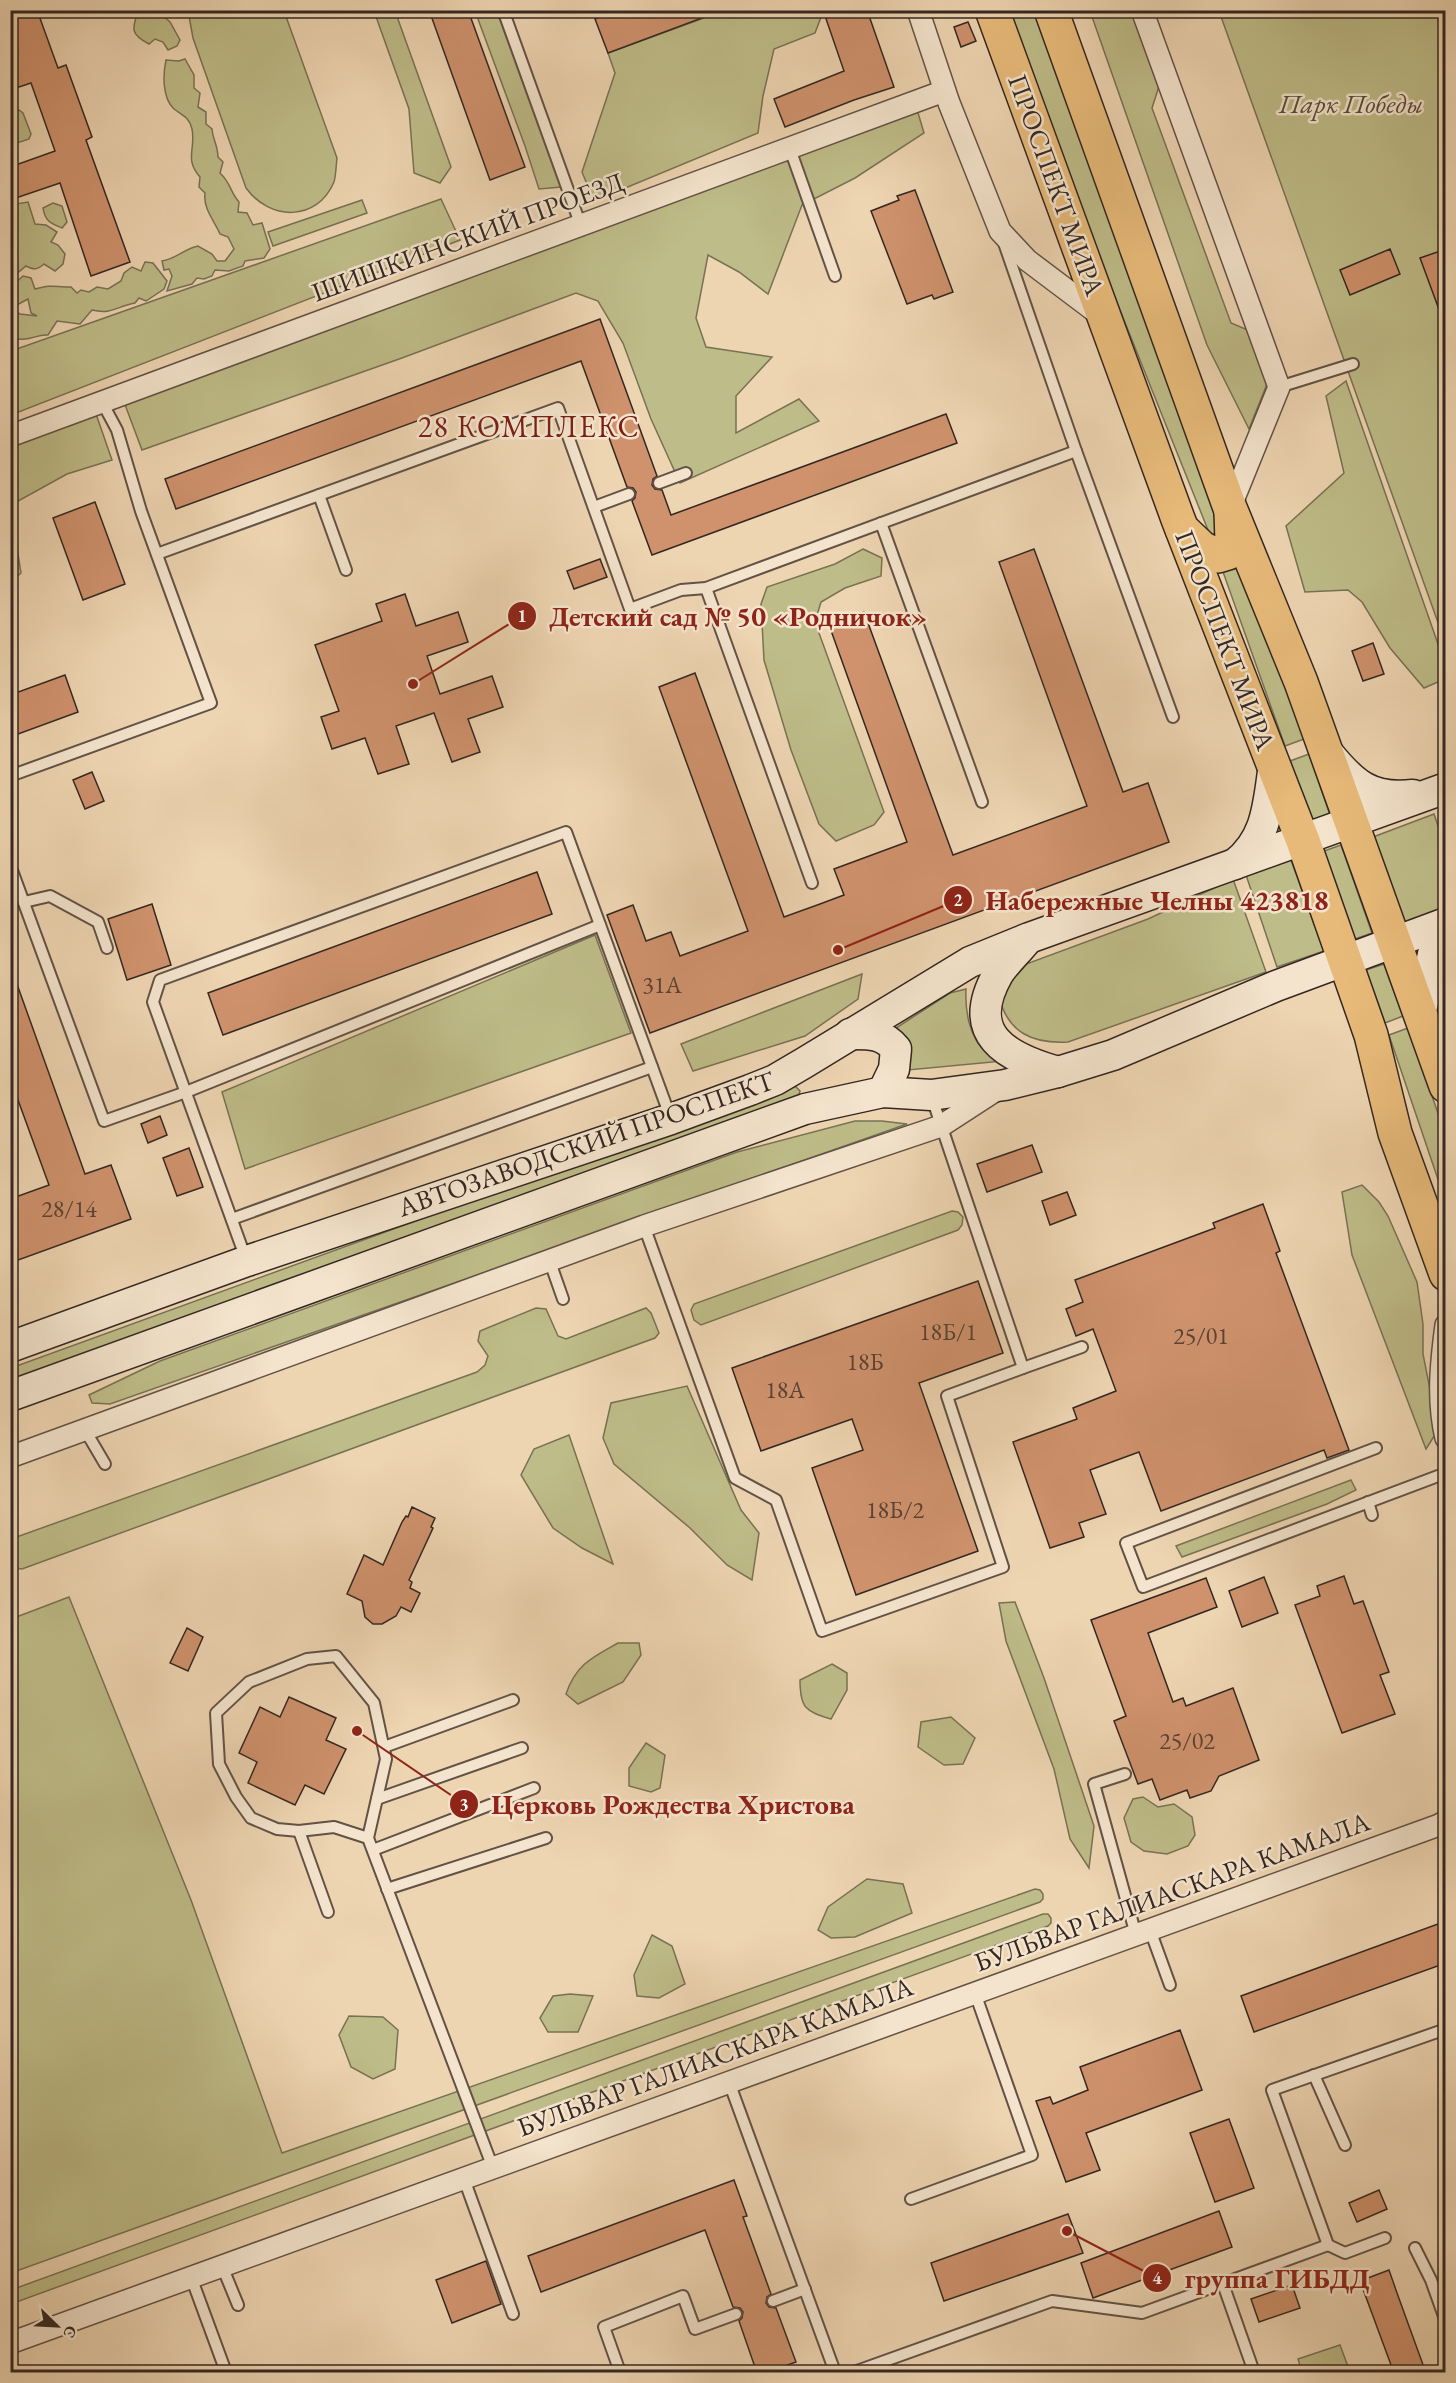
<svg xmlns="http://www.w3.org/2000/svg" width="1456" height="2383" font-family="'EB Garamond',serif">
<rect width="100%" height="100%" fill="#eed5b2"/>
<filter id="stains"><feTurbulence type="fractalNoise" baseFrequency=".00333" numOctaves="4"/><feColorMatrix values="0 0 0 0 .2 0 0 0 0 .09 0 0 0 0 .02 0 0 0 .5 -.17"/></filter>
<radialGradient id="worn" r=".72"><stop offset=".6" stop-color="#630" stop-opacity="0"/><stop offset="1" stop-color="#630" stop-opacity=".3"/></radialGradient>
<g fill="#bebc88" stroke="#787255" stroke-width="1.5">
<path d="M138,11H160V13L170,22L180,40L177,46L168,50L163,42L155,39L149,44C130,34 132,29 138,11Z"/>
<path d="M188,11H284L337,158C336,166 336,175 334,182C317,222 270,221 246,188L193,38Z"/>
<polygon points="374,11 395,11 451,167 440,183 414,173 409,109"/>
<polygon points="475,11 509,11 548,137 561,187 539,189 525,146"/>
<polygon points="723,11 827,11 823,12 815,33 774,49 763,96 758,133 594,201 582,172 615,73 608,53"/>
<polygon points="1010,11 1034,11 1222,531 1210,535 1104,270"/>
<polygon points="1090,11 1136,11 1161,80 1152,108 1231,323 1255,333 1269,379 1249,429 1207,345"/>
<polygon points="1219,11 1445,11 1445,642"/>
<path d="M185,59L194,75V88L200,93L198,107L206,112V124L212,129C213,140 218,146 218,157L223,162L220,173C231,183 230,192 239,202L238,212L247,213L253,225L262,223L270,249L264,258L245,261L243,266L229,271L215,270L212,276L204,279L197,278L192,284L167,291L172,276L169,269L164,270L162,261C176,259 184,249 198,246L212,254L217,261H225L234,249L228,237L220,234C214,220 203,209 205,193L199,187L200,177C184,159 196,149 192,129C189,117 183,116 174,109C162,98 163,74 166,60L179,61Z"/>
<polygon points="913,96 924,133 855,178 802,205 768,294 739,272 708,255 696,318 706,347 772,357 736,396 736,433 799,399 819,421 680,483 651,419 623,343 598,301 576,293 402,358 142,450 124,402"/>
<polygon points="19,110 23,113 31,134 29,139 11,145 11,113"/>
<polygon points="441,199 460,240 11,415 11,351"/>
<polygon points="362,200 367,213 273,246 268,232"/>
<path d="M28,202L35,224L46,225L57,232L51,242L58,245L65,254L63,264L55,271L44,264C37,270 34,270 26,266L14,276L11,275V223L18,217L16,204Z"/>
<path d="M53,203L62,206L67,222L62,228C50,223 45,221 43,208Z"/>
<path d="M145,262L153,263L167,281L164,289L146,301L139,298L135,303C117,306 112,315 92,310L80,324L57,321L48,335C37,334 30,341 18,339L13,347H11V309L20,314L37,316L31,313L28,299L15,306L11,299V282L13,285L23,276L31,278L35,289C53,284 54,287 71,287L77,293L81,290L89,292L97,287L108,289L121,281L124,273L132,267L141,271Z"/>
<polygon points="1346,381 1445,664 1445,679 1424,688 1390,648 1362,602 1348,590 1305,592 1286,526 1344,473 1326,396"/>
<polygon points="96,414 112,460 67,474 11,505 11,445"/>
<polygon points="11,510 21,573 11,582 10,582"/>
<polygon points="1236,547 1304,739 1285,746 1217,555"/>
<polygon points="863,549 882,558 881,576 845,588 821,602 815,622 884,812 874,825 836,841 819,824 791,750 764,660 761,604 767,587 835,564"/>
<polygon points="1309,754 1330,815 1312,821 1290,761"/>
<polygon points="1434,814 1445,846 1445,907 1404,923 1373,837"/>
<polygon points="1341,845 1372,933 1355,939 1324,851"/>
<polygon points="1291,860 1324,951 1277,967 1246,875"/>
<path d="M1233,879L1266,972L1068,1042C1033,1044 1008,1033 999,997L1018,967L1148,919Z"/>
<polygon points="595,935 631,1033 245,1169 222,1092"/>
<polygon points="1384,964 1403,1016 1385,1023 1366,970"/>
<polygon points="862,974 858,999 805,1036 693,1071 681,1044"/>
<path d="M966,989C965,1010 969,1038 986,1052C990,1056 998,1058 1003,1061L908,1070C911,1051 912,1039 896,1028L950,993Z"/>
<polygon points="1408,1028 1445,1133 1445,1200 1389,1035"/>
<polygon points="790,1085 796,1087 800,1091 798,1098 11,1380 11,1368"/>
<polygon points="855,1121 882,1121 907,1124 110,1404 92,1403 89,1395 160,1361 737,1152"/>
<polygon points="1362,1185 1379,1202 1388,1216 1417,1282 1423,1324 1423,1354 1438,1430 1426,1449 1352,1255 1342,1192"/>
<polygon points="952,1211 958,1212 963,1217 962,1225 958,1230 701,1325 694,1320 691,1310 694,1304"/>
<polygon points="536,1308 546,1309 558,1336 566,1339 646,1308 651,1313 659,1333 655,1338 22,1569 14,1568 11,1565 11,1539 477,1372 485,1365 488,1356 478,1341 480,1331"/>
<polygon points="687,1386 741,1510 759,1533 752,1580 727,1565 690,1528 614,1464 603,1438 611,1403"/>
<polygon points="569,1435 613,1564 582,1548 553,1528 521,1475 534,1449"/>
<polygon points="1351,1480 1356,1490 1327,1504 1182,1557 1176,1546"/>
<polygon points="69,1597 191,1900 282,2153 1035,1889 1040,1890 1043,1894 1043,1899 1040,1902 11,2273 11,1619"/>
<polygon points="1015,1602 1044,1678 1094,1826 1089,1868 1070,1839 1054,1769 1006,1641 999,1603"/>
<path d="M618,1643H639L641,1655L623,1682L578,1704L566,1694C576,1664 593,1657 618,1643Z"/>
<path d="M832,1664L847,1673V1690L831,1719C805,1711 800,1708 800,1680Z"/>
<polygon points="951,1717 975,1738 963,1764 944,1765 918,1747 921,1722"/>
<polygon points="646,1743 665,1755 660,1788 651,1792 629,1786 629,1768"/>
<polygon points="1143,1797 1158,1807 1174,1804 1192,1817 1195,1835 1188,1846 1167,1854 1144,1851 1131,1842 1124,1818 1133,1799"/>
<polygon points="867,1879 903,1884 912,1913 855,1937 831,1938 818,1930 828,1907"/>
<polygon points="1043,1914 1048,1914 1051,1918 1051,1923 1048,1926 11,2304 11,2290"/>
<polygon points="652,1935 672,1946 685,1984 659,1998 637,1996 634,1975"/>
<polygon points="570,1994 593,1996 578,2032 548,2032 540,2018 553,1996"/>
<polygon points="349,2016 383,2017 398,2030 395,2069 373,2079 351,2067 339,2035"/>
<polygon points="1340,2345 1350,2372 1302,2372 1298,2359"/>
</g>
<g fill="#cf926d" stroke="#332722" stroke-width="1.5">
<polygon points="10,10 37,10 58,68 66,65 92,137 86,140 130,262 91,276 60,183 10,200 10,167 55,151 31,83 10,90"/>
<polygon points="429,10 468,10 525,167 490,180"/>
<polygon points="617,10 718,10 718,12 608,53 595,19"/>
<polygon points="823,10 867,10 894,87 854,100 785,127 774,99 844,71"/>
<polygon points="968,22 976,41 961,47 954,27"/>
<polygon points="915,190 953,292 934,299 932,295 907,304 871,211 899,200 897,196"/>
<polygon points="1390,249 1400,274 1350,295 1340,270"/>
<polygon points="1446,249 1446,323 1444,323 1420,258"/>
<polygon points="600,319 657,476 653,479 652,485 655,489 662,490 671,515 946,414 957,443 652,555 632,501 635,498 636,492 633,488 627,487 581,361 176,509 165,479"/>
<polygon points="95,502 125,584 83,600 53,518"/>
<polygon points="1034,549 1123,792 1148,783 1169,842 650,1033 607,915 633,905 646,941 671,932 680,956 748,931 659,687 695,673 784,917 820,904 844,895 834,869 907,842 829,625 864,612 953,855 1087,806 999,562"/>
<polygon points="600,559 607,577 574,589 567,571"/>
<polygon points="405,594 416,626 458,612 468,642 427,656 440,694 492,676 503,707 468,719 480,752 452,762 434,713 396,726 409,764 378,774 365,738 332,749 321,717 339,711 315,645 382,621 376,604"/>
<polygon points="1373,643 1384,674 1363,681 1352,651"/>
<polygon points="65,675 78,712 10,737 10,695"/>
<polygon points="92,772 104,801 85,809 73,780"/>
<polygon points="537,872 552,914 223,1035 208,993"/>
<polygon points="152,904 171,965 127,980 108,919"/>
<polygon points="10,973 13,973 85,1174 111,1165 131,1219 10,1263 10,1199 49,1185 10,1078"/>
<polygon points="160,1116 167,1135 148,1143 141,1124"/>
<polygon points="1032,1145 1042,1172 987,1192 977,1164"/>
<polygon points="189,1148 203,1187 177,1196 163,1158"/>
<polygon points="1067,1192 1076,1215 1050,1225 1042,1201"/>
<polygon points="1263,1204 1280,1251 1276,1253 1349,1450 1327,1458 1324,1450 1161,1511 1139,1452 1090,1470 1106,1514 1079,1523 1084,1537 1050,1548 1013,1442 1077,1419 1073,1408 1116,1391 1093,1329 1076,1336 1066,1309 1083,1302 1075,1280 1215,1228 1213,1223"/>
<polygon points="978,1281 1003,1353 919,1383 978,1551 856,1595 812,1468 863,1450 852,1419 761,1451 732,1368"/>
<polygon points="412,1507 435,1518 431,1527 433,1528 409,1580 412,1582 410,1588 420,1593 411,1612 401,1607 396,1616 382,1624 373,1624 365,1617 362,1601 347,1594 364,1555 383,1565 402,1522 406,1516 408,1517"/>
<polygon points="1344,1576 1354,1604 1363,1601 1389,1672 1380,1675 1395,1714 1342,1733 1295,1605 1320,1596 1317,1586"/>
<polygon points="1264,1577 1278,1613 1242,1627 1229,1591"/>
<polygon points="1206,1578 1217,1607 1148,1633 1173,1702 1183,1698 1186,1706 1233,1688 1259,1760 1219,1776 1211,1791 1190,1798 1187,1790 1160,1800 1152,1779 1138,1784 1114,1721 1126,1716 1091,1620"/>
<polygon points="187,1628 203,1637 188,1671 170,1663"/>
<polygon points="289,1697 336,1718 326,1740 346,1749 324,1794 305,1785 295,1805 248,1783 257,1762 239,1753 260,1707 280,1717"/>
<polygon points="1446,1921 1446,1963 1254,2032 1241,1996"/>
<polygon points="1180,2030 1202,2090 1086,2133 1100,2170 1066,2182 1036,2101 1050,2097 1053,2104 1088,2090 1080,2067"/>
<polygon points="1229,2119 1254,2188 1215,2202 1190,2133"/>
<polygon points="734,2180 747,2216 743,2217 771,2294 767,2297 766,2303 769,2307 776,2308 796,2362 776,2369 777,2373 757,2373 739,2321 742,2318 743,2312 740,2308 733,2307 705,2230 541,2292 528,2256"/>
<polygon points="1379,2190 1387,2209 1357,2222 1349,2203"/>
<polygon points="1219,2211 1232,2247 1093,2298 1081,2263"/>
<polygon points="1068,2214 1083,2253 944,2301 931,2263"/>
<polygon points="486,2261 501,2304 452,2323 436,2280"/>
<polygon points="1389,2270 1397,2293 1426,2373 1394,2373 1360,2281"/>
<polygon points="1292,2285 1300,2308 1259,2322 1251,2299"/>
</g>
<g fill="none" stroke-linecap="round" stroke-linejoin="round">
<defs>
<g id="lane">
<polyline points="503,10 581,226"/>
<polyline points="790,149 835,276"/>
<polyline points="1004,243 1076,451 1173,717"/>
<polyline points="1279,387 1353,364"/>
<polyline points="659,483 686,473"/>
<polyline points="319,495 346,570"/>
<polyline points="594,507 629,494"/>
<polyline points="881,523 982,802"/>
<polyline points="157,554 558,408 630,609 681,590 706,588 1076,451"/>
<polyline points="706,588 812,883"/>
<polyline points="10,776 211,703 141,511 117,430 102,402"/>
<polyline points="10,865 104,1121 186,1092 600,925"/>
<polyline points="24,902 50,896 98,922 107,948"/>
<polyline points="932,1098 1023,1368 1082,1347"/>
<polyline points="232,1219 652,1067"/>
<polyline points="644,1226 735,1478 776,1500 822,1631 1003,1567 947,1396 1023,1368"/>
<polyline points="246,1259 153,1002 160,980 566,832 670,1116"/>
<polyline points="550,1262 563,1299"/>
<polyline points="85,1430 105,1464"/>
<polyline points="1376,1448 1126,1543 1143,1587 1446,1473"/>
<polyline points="1368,1502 1372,1515"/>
<polyline points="384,1747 513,1700"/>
<polyline points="1125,1774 1094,1784 1136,1935"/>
<polyline points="377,1799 522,1748"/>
<polyline points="299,1831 328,1912"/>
<polyline points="368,1838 334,1827 299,1831 277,1829 251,1818 236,1797 219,1764 216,1713 249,1682 307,1659 336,1656 374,1703 386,1759 368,1838 493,2168"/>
<polyline points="373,1850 534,1788"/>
<polyline points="387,1889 546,1838"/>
<polyline points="1150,1930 1170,1985"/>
<polyline points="1314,2075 1345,2145"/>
<polyline points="729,2082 835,2372"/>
<polyline points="464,2179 513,2314"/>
<polyline points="911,2199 1032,2155 975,1993"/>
<polyline points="1328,2245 1345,2253 1385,2238"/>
<polyline points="1415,2248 1431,2280 1446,2322"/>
<polyline points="222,2266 238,2305"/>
<polyline points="191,2277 226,2372"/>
<polyline points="1223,2284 1254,2372"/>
<polyline points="773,2301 805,2289"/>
<polyline points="620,2372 604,2327 683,2296 695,2329 736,2314"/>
<polyline points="854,2372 1052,2301 1142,2313 1328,2245 1272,2090 1446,2029"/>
</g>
<g id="street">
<polyline points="918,10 949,103 1000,231 1027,260 1104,318"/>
<polyline points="1142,10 1279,387 1230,508"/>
<polyline points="10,436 944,91"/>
<path d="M1446,1325C1441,1363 1437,1400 1446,1438"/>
<polyline points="10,1457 644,1226 941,1126 998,1089"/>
<polyline points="10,2343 1439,1825 1446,1821"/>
</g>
<g id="secondary">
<path d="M1328,753C1353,784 1371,800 1413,795"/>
<path d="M1235,864C1268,838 1268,804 1274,765"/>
<path d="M1025,942C1016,953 1005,963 998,974C964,1034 1005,1057 1058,1072"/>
<polyline points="1420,1016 1433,954 1446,934"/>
<path d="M850,1034C869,1034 883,1033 896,1049L894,1069L883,1092"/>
<polyline points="10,1347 247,1261 671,1119 750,1090 775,1080 804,1063 970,962 1029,938 1446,788"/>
<polyline points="10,1396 805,1109 883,1092 931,1095 1005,1085 1058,1072 1113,1055 1276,986 1446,923"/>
</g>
<g id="primary">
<polyline points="992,10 1178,519 1303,841 1371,1035 1395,1133 1446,1274"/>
<polyline points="1051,10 1230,508 1301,682 1446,1086"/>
<polyline points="1182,529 1202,548 1218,556 1228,553 1232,541 1231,512"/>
</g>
</defs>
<use href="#lane" stroke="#625246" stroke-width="14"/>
<use href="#street" stroke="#625246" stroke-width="24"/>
<use href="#secondary" stroke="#332722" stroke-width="33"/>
<use href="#primary" stroke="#332722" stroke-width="36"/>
<use href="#lane" stroke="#f4e4cd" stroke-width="10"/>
<use href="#street" stroke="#f4e4cd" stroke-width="21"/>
<use href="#secondary" stroke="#f4e4cd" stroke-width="30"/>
<use href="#primary" stroke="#e7ba79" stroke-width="33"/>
</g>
<g text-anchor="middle" stroke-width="5" stroke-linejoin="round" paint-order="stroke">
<g font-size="24" fill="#5a4235">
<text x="662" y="993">31А</text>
<text x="69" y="1217">28/14</text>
<text x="948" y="1340">18Б/1</text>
<text x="1201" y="1344">25/01</text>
<text x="865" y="1370">18Б</text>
<text x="785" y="1398">18А</text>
<text x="895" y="1518">18Б/2</text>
<text x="1187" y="1749">25/02</text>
</g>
<g font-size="27" font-style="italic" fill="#564c3c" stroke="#f4e4cd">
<text x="1351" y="113">Парк Победы</text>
</g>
<g font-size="27" fill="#332722" stroke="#f4e4cd">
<text transform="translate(1056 185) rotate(70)" y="9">ПРОСПЕКТ МИРА</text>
<text transform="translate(468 237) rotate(-20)" y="9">ШИШКИНСКИЙ ПРОЕЗД</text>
<text transform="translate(1225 640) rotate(69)" y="9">ПРОСПЕКТ МИРА</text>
<text transform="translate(586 1144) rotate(-19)" y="9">АВТОЗАВОДСКИЙ ПРОСПЕКТ</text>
<text transform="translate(1172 1892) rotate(-20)" y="9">БУЛЬВАР ГАЛИАСКАРА КАМАЛА</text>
<text transform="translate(715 2057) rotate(-20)" y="9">БУЛЬВАР ГАЛИАСКАРА КАМАЛА</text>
</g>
<g font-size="30" letter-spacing="1.5" fill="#7a1f14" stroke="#f4e4cd">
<text x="529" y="437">28 КОМПЛЕКС</text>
</g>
</g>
<path fill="none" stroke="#8f2418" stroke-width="2" d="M413 684L522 616M838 950L958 900M357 1731L464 1804M1067 2231L1157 2278"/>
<g fill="#8f2418" stroke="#f4e4cd" stroke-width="2">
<circle cx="413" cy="684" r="6"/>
<circle cx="838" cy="950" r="6"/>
<circle cx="357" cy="1731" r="6"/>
<circle cx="1067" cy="2231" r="6"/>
<circle cx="522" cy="616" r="15"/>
<circle cx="958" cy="900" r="15"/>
<circle cx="464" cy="1804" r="15"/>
<circle cx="1157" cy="2278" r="15"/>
</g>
<g font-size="18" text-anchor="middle" font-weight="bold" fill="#fff">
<text x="522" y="622">1</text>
<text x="958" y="906">2</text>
<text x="464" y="1811">3</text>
<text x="1157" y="2284">4</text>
</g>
<g font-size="28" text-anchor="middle" font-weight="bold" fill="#8f2418" stroke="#f4e4cd" stroke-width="5" stroke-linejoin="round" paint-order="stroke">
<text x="738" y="626">Детский сад № 50 «Родничок»</text>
<text x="1157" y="910">Набережные Челны 423818</text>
<text x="673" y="1814">Церковь Рождества Христова</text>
<text x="1277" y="2288">группа ГИБДД</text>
</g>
<rect width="1456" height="2383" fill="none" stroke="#eed5b2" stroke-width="36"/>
<rect x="12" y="12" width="1432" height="2359" fill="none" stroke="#332722" stroke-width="3"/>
<rect x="18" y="18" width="1420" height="2347" fill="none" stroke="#332722" stroke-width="1.5"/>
<g transform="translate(57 2326) rotate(114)" stroke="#f4e4cd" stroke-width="4.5" paint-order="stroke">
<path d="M0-4.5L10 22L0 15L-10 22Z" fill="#332722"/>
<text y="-9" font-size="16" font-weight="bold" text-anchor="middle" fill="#332722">С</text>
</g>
<rect width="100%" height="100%" filter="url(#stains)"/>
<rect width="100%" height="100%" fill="url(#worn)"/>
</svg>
